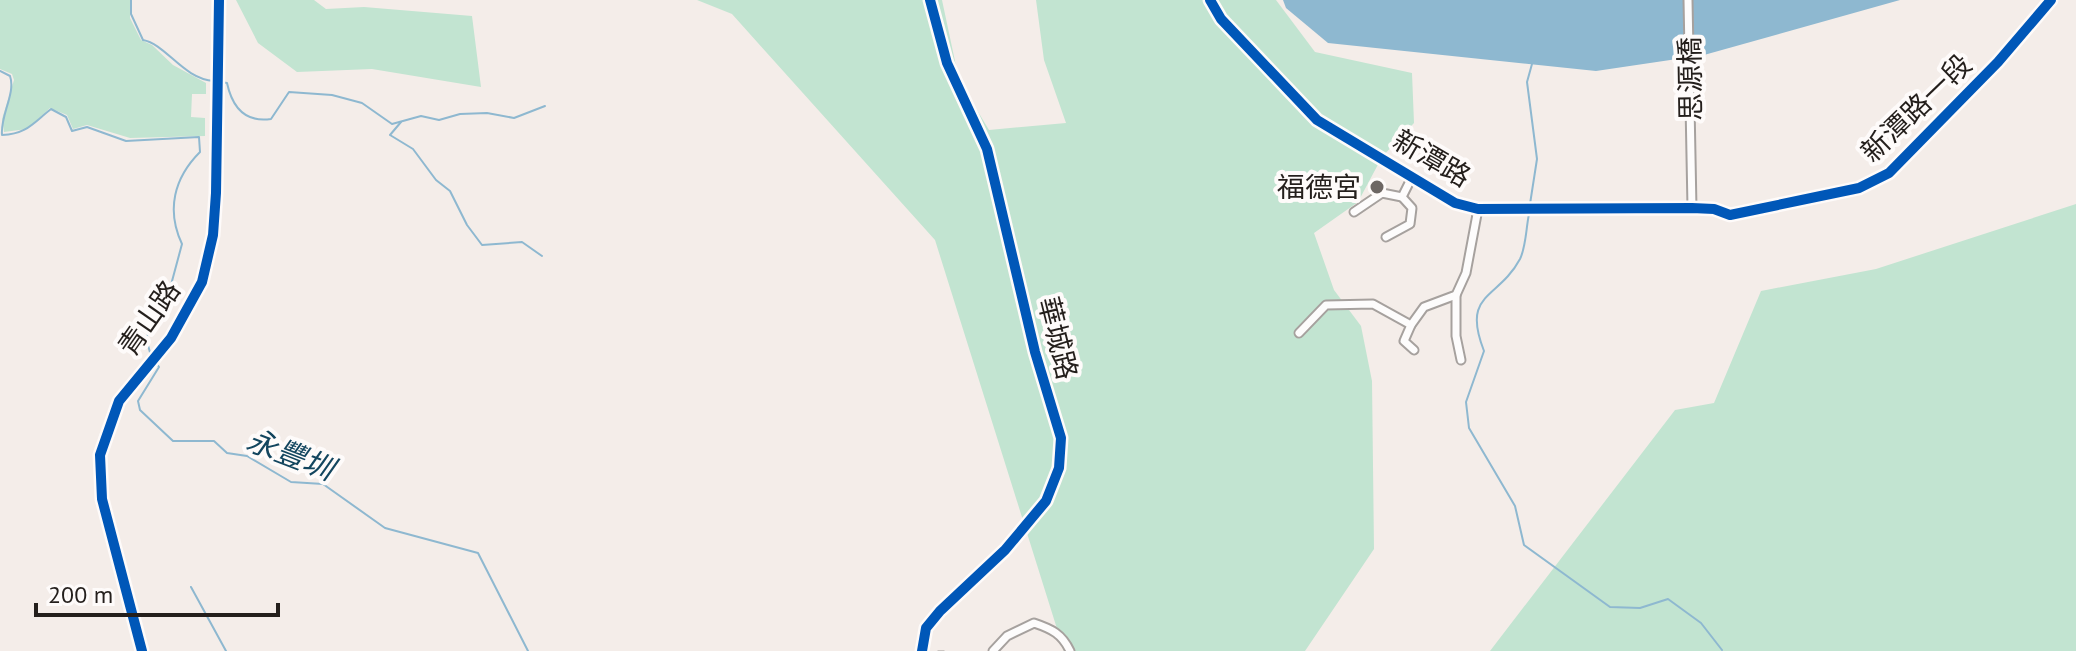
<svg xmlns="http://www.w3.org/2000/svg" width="2076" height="651" font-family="'PT Sans','Noto Sans TC',sans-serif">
<rect width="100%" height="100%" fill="#f4ede9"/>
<g fill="#c2e4d1">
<polygon points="0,0 130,0 130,18 141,40 152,45 173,65 206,83 206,94 192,94 191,117 205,118 205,136 130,138 87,125 73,129 67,115 50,108 27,129 4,132 2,119 14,80 12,74 0,69"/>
<polygon points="236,0 314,0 326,9 364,7 472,16 481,87 372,69 297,72 258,43"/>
<polygon points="697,0 942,0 959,80 989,130 1066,123 1044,60 1036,0 1276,0 1315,52 1412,73 1414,123 1382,157 1358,202 1314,233 1334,290 1361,326 1372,381 1374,549 1305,651 1064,651 935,240 732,14"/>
<polygon points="2076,204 2076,651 1490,651 1675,410 1714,403 1761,291 1876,269"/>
</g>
<polygon fill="#8eb8d0" points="1283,0 1900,0 1704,55 1596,71 1328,43 1286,8"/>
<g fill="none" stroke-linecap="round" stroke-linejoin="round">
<g stroke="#8eb8d0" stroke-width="2">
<path d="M131,0V14L143,40C166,44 183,79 214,81"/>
<path d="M0,71L10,76C16,93 0,116 2,135C27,134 33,123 51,109L66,117L72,131L87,127L126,141L199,137L200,152C174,178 166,210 182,244L168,296L146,338L151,356"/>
<path d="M221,82L227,83C232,106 244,123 271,119L289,92L332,95L362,103L392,124L421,116L439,120L460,114L487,113L514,118L545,106"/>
<polyline points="401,122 390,135 413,149 436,180 450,191 467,225 482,245 522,242 542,256"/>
<polyline points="1530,204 1537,159 1527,82 1532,64"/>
<path d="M1529,214C1526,228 1526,247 1520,259C1498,300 1461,292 1484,351L1466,402L1469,428L1515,506L1524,545L1610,607L1640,608L1668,599L1701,623L1722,650"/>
<polyline points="155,361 159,367 138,401 140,410 173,441 214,441 227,453 247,456 291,482 323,484 385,528 478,553 528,651"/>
<polyline points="191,587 226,651"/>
</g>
<polyline stroke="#cac4c0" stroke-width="7" stroke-dasharray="7 3.5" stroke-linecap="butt" points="941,651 941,650"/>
<defs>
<g id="minor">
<polyline points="1688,0 1692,208"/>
<polyline points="1354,212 1382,193 1402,197"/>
<polyline points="1386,237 1410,224 1412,208 1402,197 1412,177"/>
<polyline points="1456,295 1456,336 1461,360"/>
<polyline points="1411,325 1404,341 1414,350"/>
<polyline points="1299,333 1326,305 1373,304 1411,325 1424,307 1456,295 1466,273 1478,209"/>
<polyline points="142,651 102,499 100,455 119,401 171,338 202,282 213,235 216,193 219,0"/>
<polyline points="922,651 926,628 940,611 1005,550 1046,501 1059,468 1061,438 1035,352 987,149 947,63 930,0"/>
<path d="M993,651L1007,636L1034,623C1052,629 1062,634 1070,651"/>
</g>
<polyline id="tertiary" points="1210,0 1221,19 1317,120 1455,203 1478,209 1692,208 1714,209 1730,215 1859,188 1889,173 1998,62 2051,0"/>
</defs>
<use href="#minor" stroke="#a6a19e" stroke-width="11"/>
<use href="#tertiary" stroke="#a6a19e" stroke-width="13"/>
<use href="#minor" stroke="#fdfcfc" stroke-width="7"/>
<use href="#tertiary" stroke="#fdfcfc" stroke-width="9"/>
<defs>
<g id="cycleway">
<polyline points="1210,0 1221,19 1317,120 1455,203 1478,209 1692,208 1714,209 1730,215 1859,188 1889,173 1998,62 2051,0"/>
<polyline points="142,651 102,499 100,455 119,401 171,338 202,282 213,235 216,193 219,0"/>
<polyline points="922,651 926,628 940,611 1005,550 1046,501 1059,468 1061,438 1035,352 987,149 947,63 930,0"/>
</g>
</defs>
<use href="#cycleway" stroke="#fefbfa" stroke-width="15"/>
<use href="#cycleway" stroke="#0057b8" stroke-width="10"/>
</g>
<circle fill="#6d6764" stroke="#fefbfa" stroke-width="3" cx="1377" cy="187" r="8"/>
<g text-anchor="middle" stroke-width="8" stroke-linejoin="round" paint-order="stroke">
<g font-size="28" fill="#241f1c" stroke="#fefbfa">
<text transform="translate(1690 79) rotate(-91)" y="10">思源橋</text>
<text transform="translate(1916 108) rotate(-44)" y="10">新潭路一段</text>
<text transform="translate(1432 158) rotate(30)" y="10">新潭路</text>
<text transform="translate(149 318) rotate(-55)" y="10">青山路</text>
<text transform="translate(1058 338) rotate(76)" y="10">華城路</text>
</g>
<g font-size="28" fill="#241f1c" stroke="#fefbfa" text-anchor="end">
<text x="1361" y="197">福德宮</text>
</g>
<g font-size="30" font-style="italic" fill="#13465f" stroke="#fefbfa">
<text transform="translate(290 455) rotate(21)" y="10">永豐圳</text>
</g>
</g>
<path d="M36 603v12h242v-12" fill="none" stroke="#241f1c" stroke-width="4"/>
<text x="48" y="603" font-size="24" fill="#241f1c" stroke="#fefbfa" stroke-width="6" paint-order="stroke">200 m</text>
</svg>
